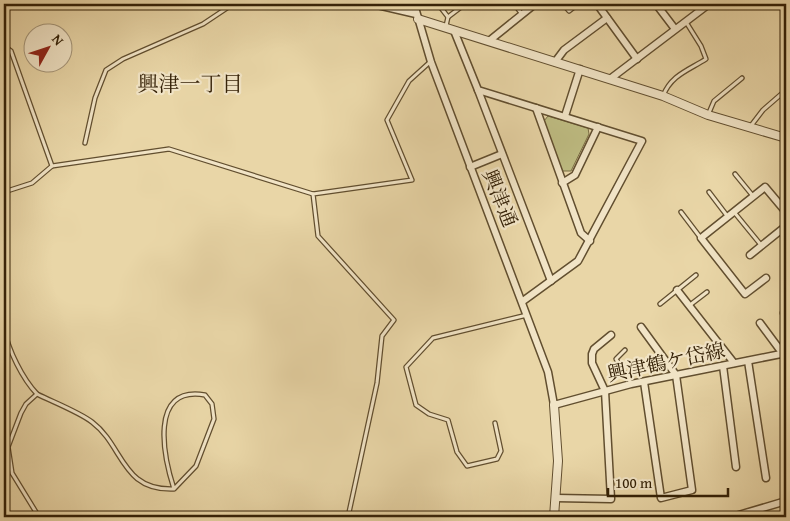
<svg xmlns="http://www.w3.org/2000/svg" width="790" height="521" font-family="'Gentium Book Plus','Noto Serif JP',serif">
<rect width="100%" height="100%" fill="#e9d6a7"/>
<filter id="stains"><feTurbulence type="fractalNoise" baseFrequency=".004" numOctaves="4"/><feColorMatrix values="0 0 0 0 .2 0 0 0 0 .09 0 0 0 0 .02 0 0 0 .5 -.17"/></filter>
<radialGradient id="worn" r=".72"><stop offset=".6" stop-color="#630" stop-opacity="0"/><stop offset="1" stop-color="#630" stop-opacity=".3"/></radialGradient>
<polygon fill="#bebc82" stroke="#796e44" points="548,116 588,128 589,134 571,171 562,171 544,121"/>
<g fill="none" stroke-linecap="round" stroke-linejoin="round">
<defs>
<g id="service">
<polyline points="438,4 448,17 446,26"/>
<polyline points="514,4 522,14"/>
<polyline points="563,4 569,11 578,4"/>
<polyline points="448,17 465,4"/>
<polyline points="4,46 11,51 52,166 169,149 313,194"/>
<path d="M663,96C671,75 689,70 706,59L701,46L686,22"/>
<polyline points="708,115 714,101 742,78"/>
<polyline points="750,127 763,110 786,90"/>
<polyline points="85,143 95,98 106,70 123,59 203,24 233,4"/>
<polyline points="735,174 753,196"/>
<polyline points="4,192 32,183 52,166"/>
<polyline points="709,192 728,217"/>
<polyline points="681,212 700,237"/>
<polyline points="734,212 761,245"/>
<polyline points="785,257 786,255"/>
<polyline points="660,304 696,275"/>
<polyline points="690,305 707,292"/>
<path d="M4,329C9,351 22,378 37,394"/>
<polyline points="625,350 616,359 631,383"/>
<polyline points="495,423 501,451 497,459 467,466 457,452 448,420 429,414 416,405 406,367 433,338 527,315"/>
<path d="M39,517L12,473L8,447L21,413L26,404L37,394C53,402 79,412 92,422C124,446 121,491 174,489L196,466L214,419L212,404L205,395C148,385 164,458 174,489"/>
<polyline points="348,517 377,383 382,336 394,320 318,236 313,194 412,180 387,120 409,81 430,62"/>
</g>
<g id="minor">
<polyline points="373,4 416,14"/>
<polyline points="414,4 431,62 548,372 554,405 631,384 786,353"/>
<polyline points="597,4 637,59"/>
<polyline points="656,4 675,29"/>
<polyline points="455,33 478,90 642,141 578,261 523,301"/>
<polyline points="489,41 535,4"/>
<polyline points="555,62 564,50 607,18"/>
<polyline points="610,79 709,4"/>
<polyline points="478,90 551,281"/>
<polyline points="536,108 581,233 590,241"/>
<polyline points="565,116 580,69"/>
<polyline points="470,167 502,154"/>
<polyline points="562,183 575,175 598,127"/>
<polyline points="750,255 786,226"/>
<polyline points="766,278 745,294 701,238 765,187 786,212"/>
<polyline points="677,290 734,363"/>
<polyline points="784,313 786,315"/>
<polyline points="760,323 783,354"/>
<polyline points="641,327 676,375 692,490 661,498 644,382"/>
<polyline points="748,361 766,478"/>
<polyline points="723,366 736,467"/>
<polyline points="556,498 611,499 605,391 592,363 592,354 594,349 611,335"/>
<polyline points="732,517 786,501"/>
</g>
<g id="tertiary">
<polyline points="418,19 663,96 708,115 786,138"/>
<polyline points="554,405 558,461 554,517"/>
</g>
</defs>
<use href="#service" stroke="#614e2f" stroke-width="5.5"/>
<use href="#minor" stroke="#614e2f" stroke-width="9"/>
<use href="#tertiary" stroke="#614e2f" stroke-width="10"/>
<use href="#service" stroke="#f1e4c6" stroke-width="3"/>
<use href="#minor" stroke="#f1e4c6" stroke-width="6"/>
<use href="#tertiary" stroke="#f1e4c6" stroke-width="8"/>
</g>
<g text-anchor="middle" stroke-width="4.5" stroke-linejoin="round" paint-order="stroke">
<g font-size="20" fill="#342107" stroke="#f1e4c6">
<text transform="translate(500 198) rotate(68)" y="7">興津通</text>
<text transform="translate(666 362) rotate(-12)" y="7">興津鶴ケ岱線</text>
</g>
<g font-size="21" fill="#342107" stroke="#f1e4c6">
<text x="190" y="91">興津一丁目</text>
</g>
</g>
<rect width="790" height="521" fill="none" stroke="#e9d6a7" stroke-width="20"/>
<rect x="5" y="5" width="780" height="511" fill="none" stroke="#342107" stroke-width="2.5"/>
<rect x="10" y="10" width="770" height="501" fill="none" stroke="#342107"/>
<g transform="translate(48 48) rotate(50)"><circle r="24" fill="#f1e4c6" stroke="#a5967a"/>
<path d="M0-4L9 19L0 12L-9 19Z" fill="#8f2418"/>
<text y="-8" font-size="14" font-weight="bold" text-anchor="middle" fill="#342107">N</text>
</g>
<path d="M608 488v8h120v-8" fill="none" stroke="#342107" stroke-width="2.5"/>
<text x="615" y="488" font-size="15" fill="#342107" stroke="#f1e4c6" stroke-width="4" paint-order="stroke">100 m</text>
<rect width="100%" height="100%" filter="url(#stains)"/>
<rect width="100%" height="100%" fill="url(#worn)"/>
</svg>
